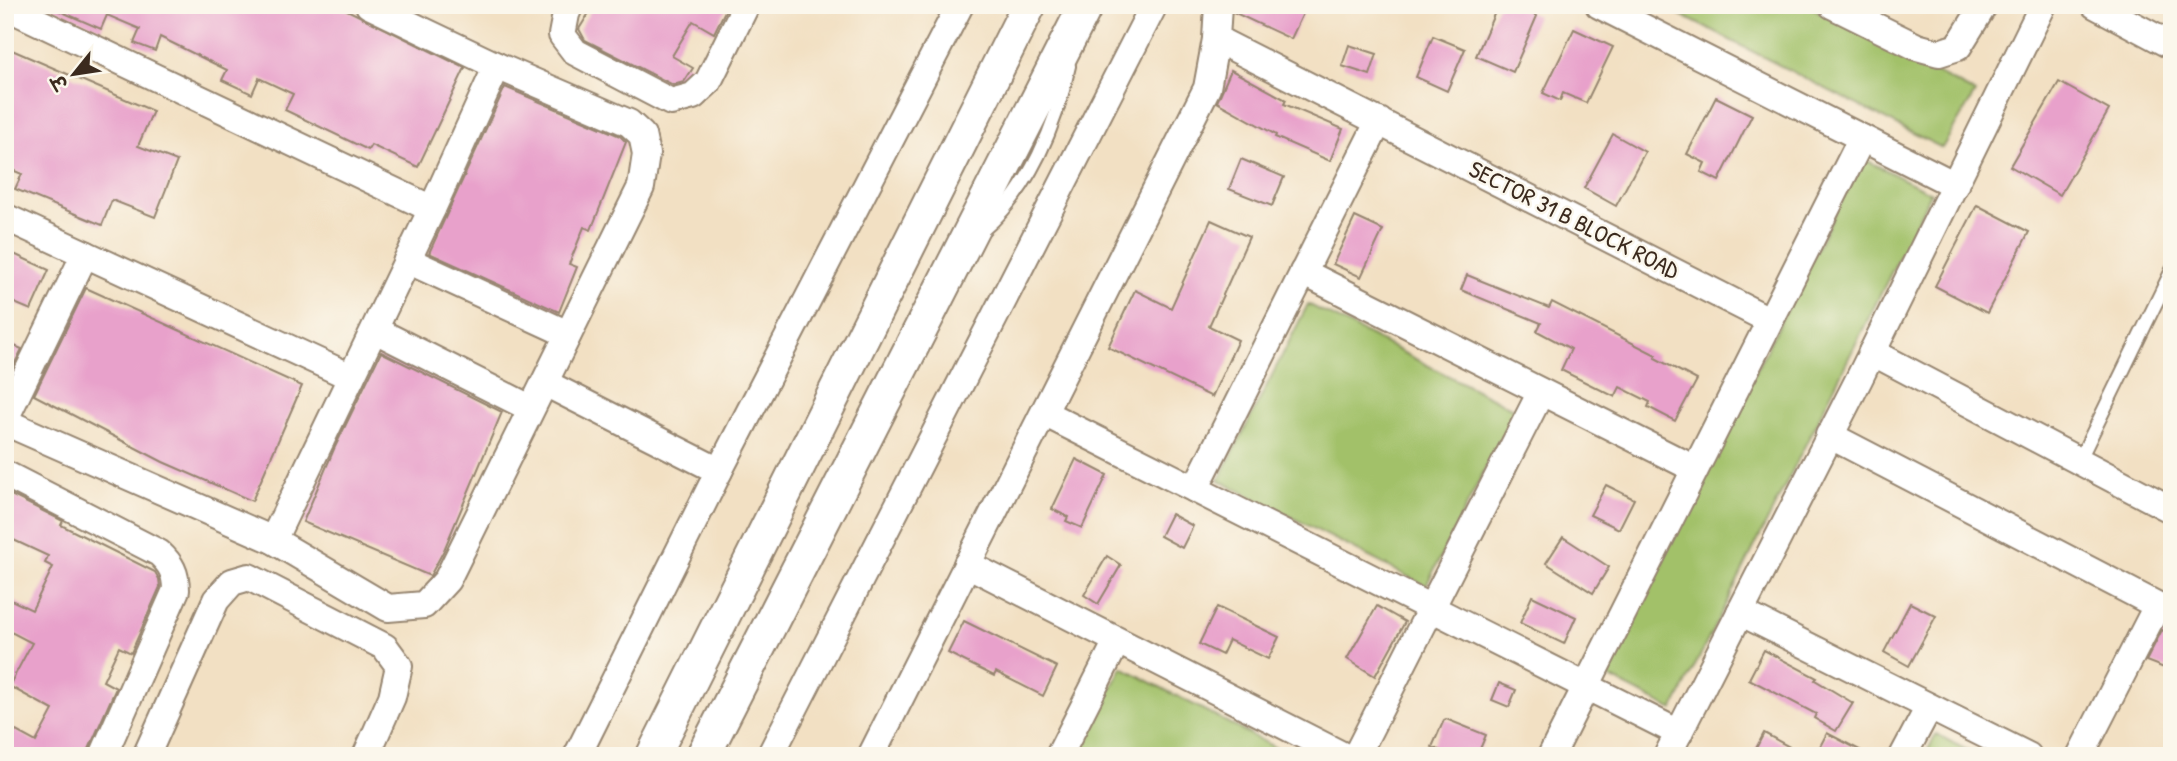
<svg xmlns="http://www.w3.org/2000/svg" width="2177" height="761" font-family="'Patrick Hand','Playpen Sans Deva',sans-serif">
<rect width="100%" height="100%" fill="#fbf7ec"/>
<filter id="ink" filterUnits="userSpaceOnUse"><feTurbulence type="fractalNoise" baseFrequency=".0143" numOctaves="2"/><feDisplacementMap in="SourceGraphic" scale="14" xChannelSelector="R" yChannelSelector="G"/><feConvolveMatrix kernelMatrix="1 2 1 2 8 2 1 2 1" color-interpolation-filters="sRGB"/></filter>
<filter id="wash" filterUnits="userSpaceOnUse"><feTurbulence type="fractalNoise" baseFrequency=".00686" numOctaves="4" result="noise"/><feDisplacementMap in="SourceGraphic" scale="28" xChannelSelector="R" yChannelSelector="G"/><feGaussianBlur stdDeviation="1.57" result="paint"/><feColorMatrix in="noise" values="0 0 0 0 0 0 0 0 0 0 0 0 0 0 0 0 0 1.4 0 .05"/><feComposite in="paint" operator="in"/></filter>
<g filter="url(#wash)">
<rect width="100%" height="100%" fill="#f2e0c3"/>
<g fill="#a2c169" stroke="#6e7644" stroke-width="2">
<polygon points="1661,5 1807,5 1975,93 1942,148"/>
<polygon points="1862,158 1931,193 1673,710 1604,675"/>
<polygon points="1308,304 1515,410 1426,586 1219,480"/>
<polygon points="1122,667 1291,756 1076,756"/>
<polygon points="1936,734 1978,756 1925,756"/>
</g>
<g id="blocks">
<g fill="#e8a1cb">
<polygon points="46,5 337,5 465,68 418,167 371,145 368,150 285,110 293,94 259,78 252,94 222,80 227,70 160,37 155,51 134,43 140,29 107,15 101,29"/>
<polygon points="594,5 728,5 714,33 693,21 672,56 693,68 684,82 673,85 585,40 579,29"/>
<polygon points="1234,5 1307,5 1291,39 1233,12"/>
<polygon points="1498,5 1513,5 1537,16 1513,72 1476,56"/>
<polygon points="1574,29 1613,47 1586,103 1563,93 1560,101 1543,93"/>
<polygon points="1433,36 1465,49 1447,91 1416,77"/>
<polygon points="1349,45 1377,54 1370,75 1342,66"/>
<polygon points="5,47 153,111 138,146 177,161 155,217 112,200 102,225 15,189 22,174 5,167"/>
<polygon points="1231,70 1286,100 1284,104 1343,129 1330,161 1275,137 1276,135 1217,102"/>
<polygon points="2059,82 2109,110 2060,195 2010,166"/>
<polygon points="505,87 620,136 626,142 591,230 584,227 569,264 577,267 559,312 429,253"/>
<polygon points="1716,97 1752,115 1719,181 1701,172 1705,163 1687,154"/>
<polygon points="1613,134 1645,152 1616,206 1584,188"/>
<polygon points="1241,159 1284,177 1272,206 1229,189"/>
<polygon points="1977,205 2029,232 1987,313 1935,286"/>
<polygon points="1355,217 1383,230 1361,277 1333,264"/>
<polygon points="1211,220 1249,237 1209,326 1238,340 1212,397 1108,347 1135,290 1171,308"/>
<polygon points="5,250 49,270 31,310 5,299"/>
<polygon points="1467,275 1549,308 1552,302 1656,355 1655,358 1697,380 1675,421 1648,407 1650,402 1620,387 1615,397 1561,370 1571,349 1537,331 1541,323 1461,290"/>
<polygon points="86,288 302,386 252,501 163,462 34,395"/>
<polygon points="5,342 22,349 6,381 5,381"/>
<polygon points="381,352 502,412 444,550 430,576 303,522 334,449"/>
<polygon points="1076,459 1107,475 1082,528 1066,521 1068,517 1052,509"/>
<polygon points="1606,485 1634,499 1619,529 1590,515"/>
<polygon points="5,492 63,521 61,525 155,572 159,579 160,587 131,653 119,647 103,681 116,688 86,756 5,756 5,725 36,742 53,710 9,686 32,643 5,629 5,597 32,610 53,567 45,563 48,556 5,536"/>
<polygon points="1171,514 1193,526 1182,548 1160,536"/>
<polygon points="1563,537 1609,567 1593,593 1546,563"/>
<polygon points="1107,556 1121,565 1098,604 1084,595"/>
<polygon points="1532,596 1576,617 1564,644 1520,623"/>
<polygon points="1910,603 1936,616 1909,666 1884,652"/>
<polygon points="1377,606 1405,622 1375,676 1347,659"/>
<polygon points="1217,607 1279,637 1268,659 1229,640 1222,655 1199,644"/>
<polygon points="964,621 1057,667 1043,696 996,672 994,676 948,653"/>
<polygon points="2162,630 2172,635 2172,671 2146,661"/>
<polygon points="1764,650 1817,678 1815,680 1853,703 1836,731 1814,718 1816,714 1749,679"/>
<polygon points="1499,683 1516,690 1509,707 1492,700"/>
<polygon points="1446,719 1486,735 1477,756 1452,756 1432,747 1444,720"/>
<polygon points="1764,733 1806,756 1752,756"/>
<polygon points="1827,733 1871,756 1815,756"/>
</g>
</g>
</g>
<g filter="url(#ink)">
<use href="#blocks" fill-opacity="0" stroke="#968570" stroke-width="2"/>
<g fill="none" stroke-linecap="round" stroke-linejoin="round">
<defs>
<g id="service">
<path d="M983,230C1030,190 1056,125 1069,66"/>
<polyline points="2079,461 2172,270"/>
</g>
<g id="minor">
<polyline points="570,5 566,14 562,35 575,52 671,102 693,96 708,82 746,5"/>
<polyline points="1599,5 1955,185"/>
<polyline points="1832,5 1917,47 1939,53 1958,47 1984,5"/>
<polyline points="2095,5 2172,46"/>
<polyline points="5,6 432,209"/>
<polyline points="1216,39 1769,320"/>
<polyline points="5,217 351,377"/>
<polyline points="407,260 568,334"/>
<polyline points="1303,272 1695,469"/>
<polyline points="375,330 530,408"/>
<polyline points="1872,352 2172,510"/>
<polyline points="545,383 719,471"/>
<polyline points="1044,413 1679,733"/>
<polyline points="5,419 85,254"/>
<polyline points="5,422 273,540 388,608 424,605 447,580 641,187 646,154 642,135 629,123 497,66 369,5"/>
<polyline points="1829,435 2172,613"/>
<path d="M5,474L159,553C171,564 176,573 176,590L103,756"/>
<polyline points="1195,489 1379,121"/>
<polyline points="273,540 432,209 497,66"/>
<polyline points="967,564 1344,756"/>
<polyline points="1740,612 2028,756"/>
<polyline points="146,756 216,600 232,582 249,577 385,647 399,666 392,697 366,756"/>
<polyline points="577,756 719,471 960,5"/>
<polyline points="770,756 1154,5"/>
<polyline points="871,756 1207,88 1216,39 1218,5"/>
<polyline points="1059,756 1117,641"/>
<polyline points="1356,756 1541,392"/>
<polyline points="1551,756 1862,138"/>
<polyline points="1667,756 1859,379 2043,5"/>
<polyline points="1903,756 1929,707"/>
<polyline points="2080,756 2157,606"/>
</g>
<g id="tertiary">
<polyline points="653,756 1029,5"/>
<polyline points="703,756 1086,5"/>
</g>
</defs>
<use href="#service" stroke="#968570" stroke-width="16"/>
<use href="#minor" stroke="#968570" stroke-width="30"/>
<use href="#tertiary" stroke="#968570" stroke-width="37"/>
<use href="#service" stroke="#fff" stroke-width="12"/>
<use href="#minor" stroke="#fff" stroke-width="26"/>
<use href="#tertiary" stroke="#fff" stroke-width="33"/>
</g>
</g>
<g text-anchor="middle" stroke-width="5" stroke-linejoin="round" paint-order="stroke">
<g font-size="24" fill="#3b2a1e" stroke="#fbf7ec">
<text transform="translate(1574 220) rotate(27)" y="8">SECTOR 31 B BLOCK ROAD</text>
</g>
</g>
<rect width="2177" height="761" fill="none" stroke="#fbf7ec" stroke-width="28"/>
<g transform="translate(74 74) rotate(240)" stroke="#fbf7ec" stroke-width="5" paint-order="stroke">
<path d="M0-5L12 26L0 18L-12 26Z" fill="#3b2a1e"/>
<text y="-10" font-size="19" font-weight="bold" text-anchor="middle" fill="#3b2a1e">उ</text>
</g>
</svg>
